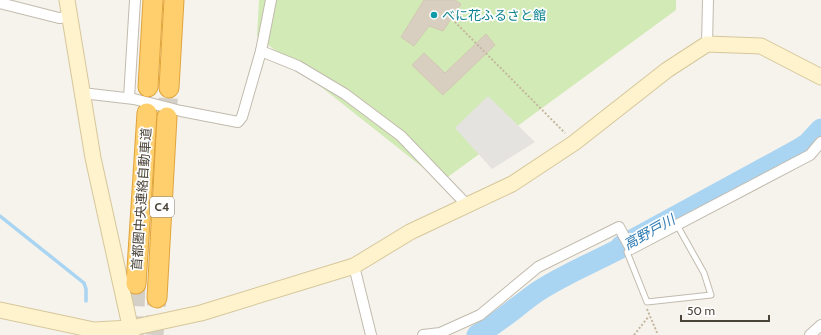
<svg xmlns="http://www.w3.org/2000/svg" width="821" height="335" font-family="Cabin,'Noto Sans JP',sans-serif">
<rect width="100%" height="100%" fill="#f6f3ec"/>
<polygon fill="#d2eab5" points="259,0 676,0 676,10 441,182 257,36"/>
<polygon fill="#e5e3e0" points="488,96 535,142 492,169 455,128"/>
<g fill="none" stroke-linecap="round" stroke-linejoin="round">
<polyline stroke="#a9d4f2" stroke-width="3.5" points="0,216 84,283 86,289 86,301"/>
<path stroke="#a9d4f2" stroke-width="21" d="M477,335C499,323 517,306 537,292C563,275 592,263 619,249L621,246L797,150L808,143L821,129"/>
</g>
<g fill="#d8cfc1" stroke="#d3c7b4">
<polygon points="424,0 455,0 461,4 443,31 429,26 414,46 401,37"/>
<polygon points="486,34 495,45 443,95 412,65 424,53 445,73"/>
</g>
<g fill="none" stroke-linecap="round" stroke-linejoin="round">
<g stroke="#d4d0c8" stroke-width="19" stroke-dasharray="19 10" stroke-linecap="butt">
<polyline points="167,117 169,88"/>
<polyline points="134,335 136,284"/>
<polyline points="154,335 157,298"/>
</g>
<defs>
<polyline id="lane" points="631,249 627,252 647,302 711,295 704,273 677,225"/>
<g id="street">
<polyline points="271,0 261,51 298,66 345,94 401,136 468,206"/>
<polyline points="0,3 59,18 69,17"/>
<polyline points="707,44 708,0"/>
<polyline points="82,93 134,99 181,111 238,122 242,117 261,51"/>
<polyline points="129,98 135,0"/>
<polyline points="354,266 371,335"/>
<polyline points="423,335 440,333 480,315 538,267 619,227 631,249 810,155 821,142"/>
<polyline points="810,335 821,325"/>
</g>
<g id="secondary">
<polyline points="67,0 93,158 132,335"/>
<polyline points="0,310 94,330 131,328 201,313 354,266 410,232 512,184 574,143 667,70 707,44 761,46 821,77"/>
</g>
<g id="highway">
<polyline points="148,87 153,0"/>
<polyline points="169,88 174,0"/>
<polyline points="136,284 147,113"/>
<polyline points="157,298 167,117"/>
</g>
</defs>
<use href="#lane" stroke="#c2bbae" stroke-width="7"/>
<use href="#street" stroke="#c2bbae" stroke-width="12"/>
<use href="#secondary" stroke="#d6c79b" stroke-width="17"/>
<use href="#highway" stroke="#e0a43c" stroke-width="21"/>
<g stroke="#c4b79f" stroke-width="2" stroke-dasharray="2 2" stroke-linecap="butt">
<polyline points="452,19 565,133"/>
<polyline points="647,309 658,335"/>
<polyline points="634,335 649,316"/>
</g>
<use href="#lane" stroke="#fff" stroke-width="5"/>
<use href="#street" stroke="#fff" stroke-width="10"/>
<use href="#secondary" stroke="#fff3cd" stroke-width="15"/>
<use href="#highway" stroke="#ffcf6e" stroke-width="19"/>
</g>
<circle fill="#0f9aa8" stroke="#fff" stroke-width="1.5" cx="434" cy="15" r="4"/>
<g text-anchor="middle" stroke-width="3.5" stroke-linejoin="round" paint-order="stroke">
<rect fill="#fff" stroke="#817c74" stroke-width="1" x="150" y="197" width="24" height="20" rx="3"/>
<g font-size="12" font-weight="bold" fill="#4b4439">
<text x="162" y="211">C4</text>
</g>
<g font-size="13" fill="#0d838f" stroke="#fff" text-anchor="start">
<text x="442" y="20">べに花ふるさと館</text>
</g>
<g font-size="13" fill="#4b4439" stroke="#fff">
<text transform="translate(141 199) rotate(-86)" y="5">首都圏中央連絡自動車道</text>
</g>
<g font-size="14" font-style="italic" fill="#2e7ab2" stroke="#fff">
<text transform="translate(649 232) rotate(-29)" y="5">高野戸川</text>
</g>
</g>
<path d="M681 315v6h88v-6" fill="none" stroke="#4b4439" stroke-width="2"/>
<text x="687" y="315" font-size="12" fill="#4b4439" stroke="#ffffff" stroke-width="3" paint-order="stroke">50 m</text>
</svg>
